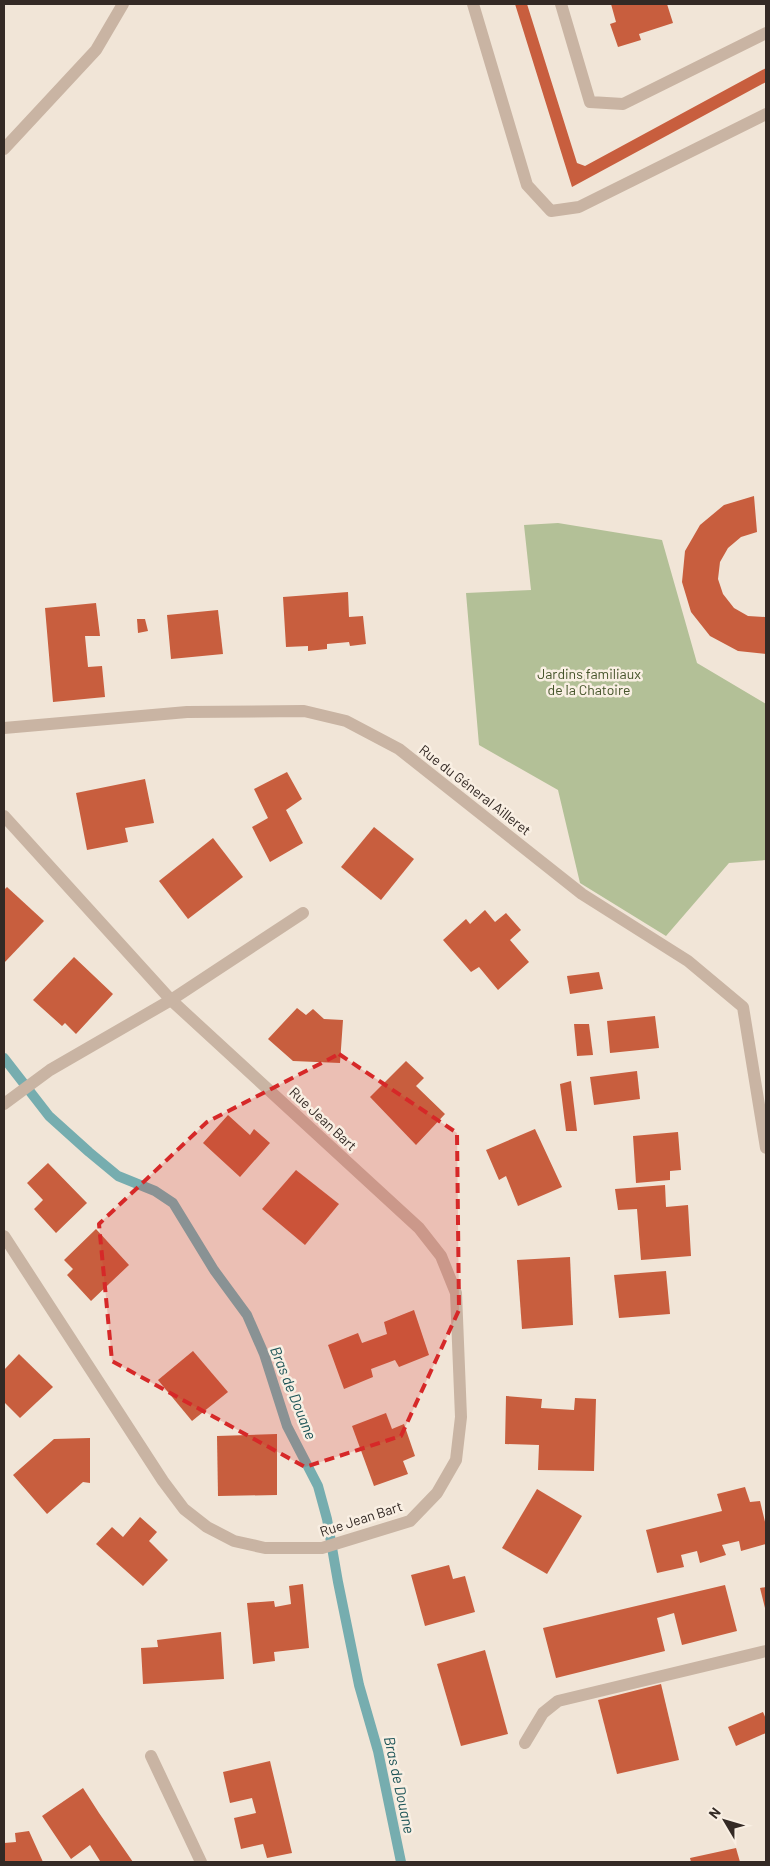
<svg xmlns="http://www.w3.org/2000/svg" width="770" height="1866" font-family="Barlow,sans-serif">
<rect width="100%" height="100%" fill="#f1e5d7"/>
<polygon fill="#b3c097" points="558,523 662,540 697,663 766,704 766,860 729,863 666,936 580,883 558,790 479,745 466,593 531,590 524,525"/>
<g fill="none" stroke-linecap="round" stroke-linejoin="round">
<polyline stroke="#76adaf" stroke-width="10" points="4,1058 49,1116 89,1152 118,1176 155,1191 173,1203 214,1270 247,1315 264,1354 287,1426 318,1486 327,1519 338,1582 359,1685 378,1751 401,1862"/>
</g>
<g fill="#c85e3e">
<polygon points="515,4 527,4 577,163 585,166 766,68 766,82 572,187"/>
<polygon points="611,4 667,4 673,23 639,34 641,40 618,47 610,24 616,22"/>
<polygon points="754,496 757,532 741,537 728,548 720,562 718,579 723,594 734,608 748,616 765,617 766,654 738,651 710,636 691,612 682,582 685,551 700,525 724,505"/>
<polygon points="348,592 349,617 363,616 366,644 350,646 349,642 327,644 327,649 308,651 308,646 286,647 283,597"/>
<polygon points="96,603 100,636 85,636 88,667 102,666 105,697 53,702 45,608"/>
<polygon points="218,610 223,654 171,659 167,615"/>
<polygon points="137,619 145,619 148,631 138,633"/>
<polygon points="287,772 302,799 286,810 303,843 270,862 252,827 268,818 254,789"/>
<polygon points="145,779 154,823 125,828 128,842 87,850 76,793"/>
<polygon points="374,827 414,859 381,900 341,867"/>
<polygon points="213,838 243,877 188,919 159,881"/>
<polygon points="7,887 44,921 4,963 4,890"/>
<polygon points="485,910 495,922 506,913 521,930 510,940 529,962 498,990 479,967 471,972 443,940 466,919 470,924"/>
<polygon points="74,957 113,994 76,1034 65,1023 62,1026 33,1000"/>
<polygon points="599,972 603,989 570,994 567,976"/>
<polygon points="297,1008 306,1015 313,1009 324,1019 343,1020 340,1063 293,1061 268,1039"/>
<polygon points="655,1016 659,1048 610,1053 607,1021"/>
<polygon points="574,1024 589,1024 593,1055 577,1056"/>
<polygon points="406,1061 424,1078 416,1086 445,1114 416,1145 370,1097"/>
<polygon points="637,1071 640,1099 594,1105 590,1077"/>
<polygon points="571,1081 577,1131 566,1131 560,1084"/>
<polygon points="228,1115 250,1135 254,1129 270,1143 240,1177 203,1143"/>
<polygon points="535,1129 562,1187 518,1206 506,1176 499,1180 486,1150"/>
<polygon points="678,1132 681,1170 670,1171 670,1180 636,1183 633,1136"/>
<polygon points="48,1163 87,1203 56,1233 34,1209 43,1200 27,1183"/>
<polygon points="296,1170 339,1204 305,1245 262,1209"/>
<polygon points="665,1185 666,1207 688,1205 691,1256 641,1260 637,1209 618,1210 615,1189"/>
<polygon points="96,1229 129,1265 91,1301 67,1275 73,1269 64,1260"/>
<polygon points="570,1257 573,1325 522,1329 517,1260"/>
<polygon points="666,1271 670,1314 619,1318 614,1275"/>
<polygon points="414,1310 429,1355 399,1367 395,1360 371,1369 373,1377 344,1389 328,1345 358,1333 362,1343 387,1334 384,1322"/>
<polygon points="193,1351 228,1392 192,1421 158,1380"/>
<polygon points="19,1354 53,1387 20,1418 4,1402 4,1370"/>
<polygon points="506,1396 542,1399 541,1408 574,1410 575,1398 596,1399 594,1471 538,1470 539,1445 505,1444"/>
<polygon points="386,1413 392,1429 404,1424 415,1456 403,1461 408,1474 374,1486 352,1426"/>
<polygon points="277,1434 277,1495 218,1496 217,1436"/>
<polygon points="90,1438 90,1483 83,1482 47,1514 13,1475 54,1439"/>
<polygon points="745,1487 750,1502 760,1501 766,1526 766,1544 741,1551 739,1541 722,1545 726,1555 700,1563 697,1551 681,1555 684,1567 657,1573 646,1530 722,1511 717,1494"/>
<polygon points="537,1489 582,1516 547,1574 502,1548"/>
<polygon points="140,1517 157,1532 149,1541 168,1560 143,1586 96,1544 112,1527 123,1537"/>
<polygon points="449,1565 453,1579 465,1576 475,1612 425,1626 411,1575"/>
<polygon points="303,1584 309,1648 274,1652 275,1661 253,1664 247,1603 274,1601 275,1607 291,1604 289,1586"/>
<polygon points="725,1585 737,1631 682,1645 674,1613 657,1618 665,1651 556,1678 543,1628"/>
<polygon points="766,1587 766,1612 760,1588"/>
<polygon points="221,1632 224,1679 143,1684 141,1648 158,1647 157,1640"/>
<polygon points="485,1650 508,1734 461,1746 437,1664"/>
<polygon points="661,1684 679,1760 617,1774 598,1700"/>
<polygon points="763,1712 766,1719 766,1733 736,1746 728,1727"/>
<polygon points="270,1761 292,1853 267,1858 263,1844 241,1849 234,1818 256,1813 252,1798 230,1803 223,1772"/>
<polygon points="83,1788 99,1813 133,1862 98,1862 100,1861 90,1845 71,1859 42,1816"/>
<polygon points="29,1831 43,1862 4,1862 4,1843 16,1842 15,1833"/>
<polygon points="736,1848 740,1862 691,1862 690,1858"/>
</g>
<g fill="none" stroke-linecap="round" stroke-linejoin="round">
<g stroke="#c9b4a3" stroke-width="12">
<polyline points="473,4 527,185 551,211 579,207 766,114"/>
<polyline points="561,4 590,102 623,104 766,33"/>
<polyline points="4,149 96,50 123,4"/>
<polyline points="4,728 187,712 304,711 346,721 399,749 582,894 688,961 743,1007 766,1148"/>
<polyline points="4,816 171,1000 419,1228 441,1256 456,1293 461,1417 456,1460 437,1493 410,1521 322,1548 265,1548 234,1541 207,1527 184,1509 163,1481 4,1236"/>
<polyline points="4,1104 50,1070 171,1000 303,913"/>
<polyline points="525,1743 543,1713 558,1701 766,1651"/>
<polyline points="151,1756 201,1862"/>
</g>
</g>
<path fill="#d62828" fill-opacity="0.2" stroke="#d62828" stroke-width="4" stroke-dasharray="10 6" stroke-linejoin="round" d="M339,1054L457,1133L459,1310L401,1436L305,1467L112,1361L99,1224L207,1122Z"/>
<g text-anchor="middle" stroke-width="5" stroke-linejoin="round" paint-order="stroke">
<g font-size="14" fill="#445329" stroke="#f9efe3">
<text x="589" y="679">Jardins familiaux<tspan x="589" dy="16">de la Chatoire</tspan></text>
</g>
<g font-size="14" fill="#342a25" stroke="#f9efe3">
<text transform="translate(475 790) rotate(38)" y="5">Rue du Géneral Ailleret</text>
<text transform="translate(323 1119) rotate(43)" y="5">Rue Jean Bart</text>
<text transform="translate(361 1519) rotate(-18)" y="5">Rue Jean Bart</text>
</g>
<g font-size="15" font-style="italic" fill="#1b5356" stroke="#f9efe3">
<text transform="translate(293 1393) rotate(68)" y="5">Bras de Douane</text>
<text transform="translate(399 1785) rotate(78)" y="5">Bras de Douane</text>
</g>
</g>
<rect width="770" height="1866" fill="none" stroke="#342a25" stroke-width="10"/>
<g transform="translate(725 1821) rotate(308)" stroke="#f9efe3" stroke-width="4" paint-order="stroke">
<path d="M0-4L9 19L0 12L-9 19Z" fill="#342a25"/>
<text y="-8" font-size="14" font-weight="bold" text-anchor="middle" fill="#342a25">N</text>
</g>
</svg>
